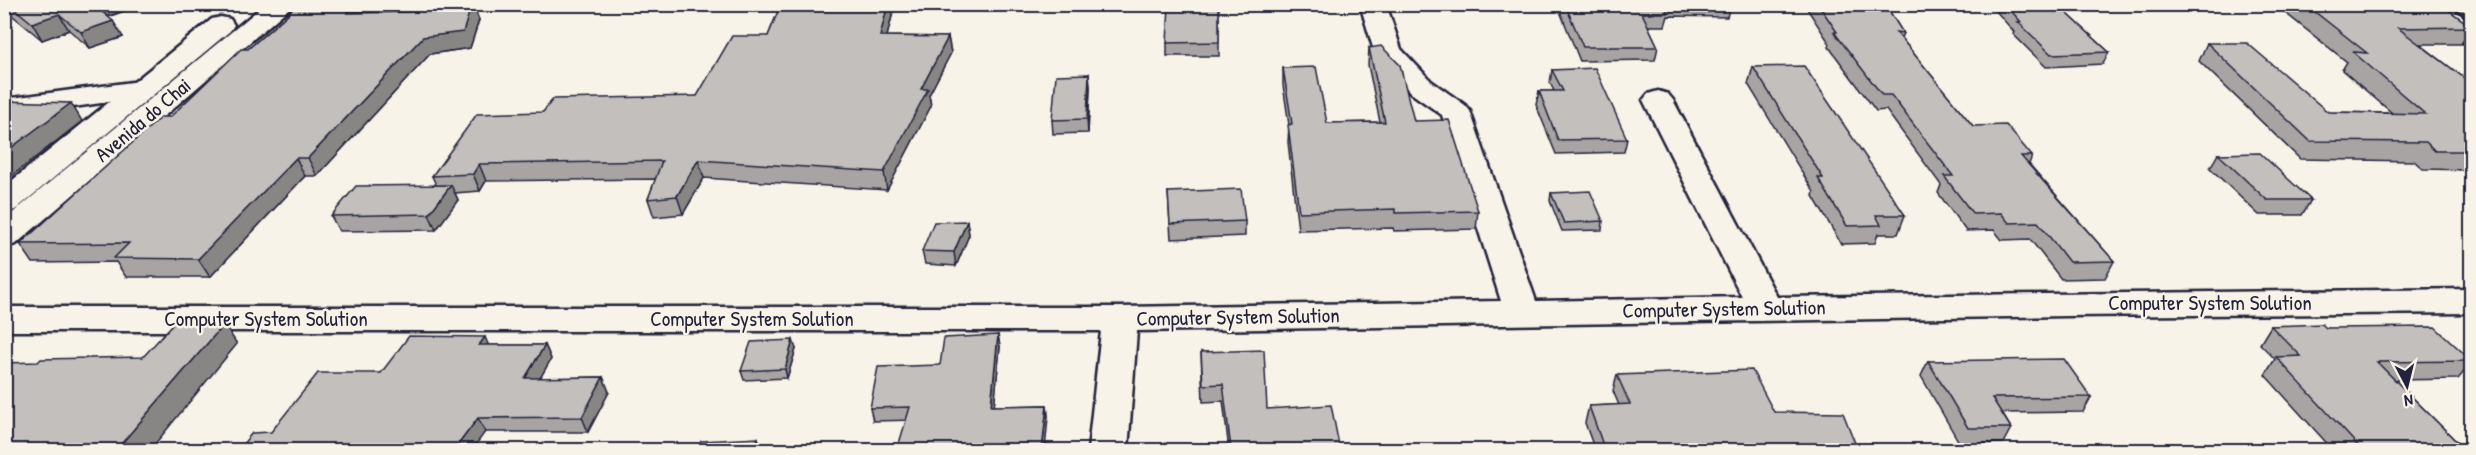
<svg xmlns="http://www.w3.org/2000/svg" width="2476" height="455" font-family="'Patrick Hand',sans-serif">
<rect width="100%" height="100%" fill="#f7f3e8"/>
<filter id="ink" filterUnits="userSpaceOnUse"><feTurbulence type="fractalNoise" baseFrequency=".0167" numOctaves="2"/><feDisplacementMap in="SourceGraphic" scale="12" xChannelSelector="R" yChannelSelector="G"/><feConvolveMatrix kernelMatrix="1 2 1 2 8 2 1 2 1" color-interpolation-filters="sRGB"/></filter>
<g filter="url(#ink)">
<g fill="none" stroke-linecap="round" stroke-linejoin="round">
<defs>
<g id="minor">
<polygon points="1360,4 1386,4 1401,49 1431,81 1465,105 1470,111 1536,301 1742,297 1643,100 1648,94 1658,91 1668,94 1673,100 1777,297 2472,289 2472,313 2065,316 1137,331 1128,450 1088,450 1101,331 4,331 4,307 1120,307 1501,301 1442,115 1411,93 1378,57 1374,51"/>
<polygon points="2414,4 2445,4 2472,23 2472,44 2462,42 2418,10"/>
<polygon points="140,81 150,84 154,90 150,96 4,117 4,99"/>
</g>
<g id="major">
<polygon points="265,4 294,4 16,244 4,247 4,220"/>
<polygon points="221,17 230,19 234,25 230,31 15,210 4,213 4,187 212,19"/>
</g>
</defs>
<use href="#minor" stroke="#22223b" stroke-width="5"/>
<use href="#major" stroke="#22223b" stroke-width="5"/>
<use href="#minor" fill="#f7f3e8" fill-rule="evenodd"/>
<use href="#major" fill="#f7f3e8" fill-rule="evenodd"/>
</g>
<g fill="#a7a4a3" stroke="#22223b" stroke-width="1.5">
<polygon points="4,4 143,4 108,17 123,37 90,48 69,30 42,40 7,11 4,7"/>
<polygon points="296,4 375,4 368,13 479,20 470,48 430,54 317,176 305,176 210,277 126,277 116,262 33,263 20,244 170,117 288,14"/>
<polygon points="781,4 895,4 887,36 948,37 951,53 929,95 931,106 887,190 704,178 683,214 654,217 648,199 656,179 486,181 480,191 455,193 458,200 436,230 339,231 331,216 436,185 432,176 543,112 697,96 768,36"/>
<polygon points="1219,4 1219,56 1167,56 1167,43"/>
<polygon points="1557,4 1726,4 1729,10 1727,17 1668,16 1665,26 1648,26 1658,47 1655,60 1580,61"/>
<polygon points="1804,4 1885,4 1903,33 1901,38 1973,126 2032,156 2029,164 2114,261 2105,278 2061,279 2030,239 2002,240 1994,230 1966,231 1938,193 1941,185 1886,110 1876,111 1829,47 1830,44"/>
<polygon points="1990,4 2057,4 2109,52 2103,64 2046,67 2013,34 2014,32"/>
<polygon points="2274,4 2440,4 2472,27 2461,44 2420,44 2472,84 2472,170 2423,169 2414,161 2300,159 2199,61 2207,43 2328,112 2392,113 2342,70 2347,62"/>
<polygon points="2449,4 2472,4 2472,20"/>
<polygon points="1369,48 1414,121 1478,211 1476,229 1394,231 1393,228 1298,230 1288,142 1289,125 1283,85 1283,68 1327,123 1380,122 1368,65"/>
<polygon points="1753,67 1905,215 1898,234 1878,234 1875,243 1841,244 1813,196 1814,192 1748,84"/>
<polygon points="1552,70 1627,139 1624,152 1556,154 1536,105 1539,91 1554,91 1550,83"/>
<polygon points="1089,74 1090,88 1088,133 1053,134 1052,120"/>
<polygon points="2218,154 2311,200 2302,215 2259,215 2210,168"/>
<polygon points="1168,192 1245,221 1245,236 1171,239"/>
<polygon points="1551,193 1603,221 1602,230 1562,231 1550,201"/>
<polygon points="967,221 969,235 956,266 925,264 922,251"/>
<polygon points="2271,326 2326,328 2472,361 2472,362 2458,379 2395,380 2465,450 2333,450 2265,375 2275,359 2260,344"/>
<polygon points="998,335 1000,347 994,406 1047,405 1048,417 873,421 870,408 940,365"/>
<polygon points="489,345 545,345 551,359 540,378 603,377 609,392 588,432 271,432 381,373"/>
<polygon points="796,349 787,378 744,380 741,371"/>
<polygon points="1201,352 1267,409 1340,450 1229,450 1223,401 1203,402"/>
<polygon points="1928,361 2091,397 2083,412 2002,413 2011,428 2003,443 1960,444 1921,376"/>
<polygon points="1617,375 1774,412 1857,448 1857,450 1516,450 1516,449 1593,445 1585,423 1589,406 1619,405 1613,391"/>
</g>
<g fill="#888684" stroke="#22223b" stroke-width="1.5">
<polygon points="93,4 143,4 101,19"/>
<polygon points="354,4 375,4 355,29 347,13"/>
<polygon points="472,4 473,4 479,20 470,48 430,54 317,176 308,158 423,37"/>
<polygon points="888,4 895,4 883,52 880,36"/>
<polygon points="59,14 69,30 42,40 32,23"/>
<polygon points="113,21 123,37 90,48 81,32"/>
<polygon points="948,37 951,53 929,95 931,106 887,190 884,172 921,89"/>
<polygon points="1089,74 1090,88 1088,133 1087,119"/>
<polygon points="71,103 82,121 4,182 4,153"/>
<polygon points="296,158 305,176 210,277 198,259"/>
<polygon points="698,160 704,178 683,214 677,196"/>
<polygon points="479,164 486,181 480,191 473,174"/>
<polygon points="451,185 458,200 436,230 429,214"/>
<polygon points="967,221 969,235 956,266 954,252"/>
<polygon points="224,324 237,344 150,450 116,450"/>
<polygon points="998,335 1000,347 993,418 991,406"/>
<polygon points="485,337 491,351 479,345"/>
<polygon points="793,340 796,349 787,378 785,369"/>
<polygon points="545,345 551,359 532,392 525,378"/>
<polygon points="603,377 609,392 588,432 582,417"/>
<polygon points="1047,405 1048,417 1045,450 1042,450"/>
<polygon points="478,418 485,432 472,450 454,450"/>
<polygon points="758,438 761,447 760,450 754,450"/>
</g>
<g fill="#c2bfbd" stroke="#22223b" stroke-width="1.5">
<polygon points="9,4 93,4 113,21 81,32 59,14 32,23"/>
<polygon points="296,4 354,4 347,13 408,12 464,4 472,4 463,32 423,37 308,158 296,158 198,259 114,258 129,243 20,244 161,117 170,117 241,49 248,49 288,14"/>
<polygon points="781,4 888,4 880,36 948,37 921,89 928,89 884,172 698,160 677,196 648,199 662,161 479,164 473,174 432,176 477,114 543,112 553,99 697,96 732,36 768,36"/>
<polygon points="1169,4 1219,4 1219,42 1167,43"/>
<polygon points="1565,4 1664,4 1668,13 1642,13 1658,47 1583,47"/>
<polygon points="1667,4 1726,4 1729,10 1669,8"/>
<polygon points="1818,4 1885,4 1903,33 1896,32 1973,126 2006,125 2032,156 2021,156 2114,261 2069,262 2038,222 2009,223 2001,213 1973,214 1944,176 1953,176 1891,95 1882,95 1834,32 1837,32"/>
<polygon points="2005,4 2057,4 2109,52 2051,54 2018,22 2021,22"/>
<polygon points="2305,4 2440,4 2472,27 2398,28 2472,84 2472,151 2435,151 2426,142 2310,141 2207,43 2247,43 2328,112 2425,114 2353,52 2367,53"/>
<polygon points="1381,46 1400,65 1414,121 1449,120 1478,211 1395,213 1395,209 1299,212 1288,125 1292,124 1283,68 1316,67 1327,123 1385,122 1369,48"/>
<polygon points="1804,66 1905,215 1876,215 1881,225 1847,226 1818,178 1823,178 1753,67"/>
<polygon points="1595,68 1627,139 1558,140 1539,91 1563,91 1552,70"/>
<polygon points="1089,74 1087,119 1052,120 1056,75"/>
<polygon points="4,101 71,103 4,153"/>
<polygon points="2260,153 2311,200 2267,200 2218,154"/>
<polygon points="451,185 429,214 331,216 356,186"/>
<polygon points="1241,189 1245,221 1170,224 1168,192"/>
<polygon points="1590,191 1603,221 1564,223 1551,193"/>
<polygon points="967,221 954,252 922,251 934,222"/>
<polygon points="173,324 224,324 116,450 4,450 4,363 38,362 41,359 143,357"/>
<polygon points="2322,324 2326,328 2435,327 2472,361 2377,362 2465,450 2362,450 2276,357 2301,356 2271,326"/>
<polygon points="998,335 991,406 1047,405 1042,450 897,450 910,407 870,408 878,367 940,365 944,338"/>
<polygon points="409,336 485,337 479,345 545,345 525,378 603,377 582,417 478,418 454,450 238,450 252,433 271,432 318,373 381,373"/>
<polygon points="793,340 785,369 741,371 751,342"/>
<polygon points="1264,350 1267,409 1331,405 1340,450 1291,450 1290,445 1231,449 1223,384 1203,385 1201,352"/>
<polygon points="2064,359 2091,397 1992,398 2011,428 1968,428 1928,361"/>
<polygon points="1752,370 1774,412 1843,413 1857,448 1792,447 1794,450 1517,450 1516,449 1603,445 1589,406 1630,404 1617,375"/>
<polygon points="758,438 754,450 698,450 701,441"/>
</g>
</g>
<g text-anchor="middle" stroke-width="5" stroke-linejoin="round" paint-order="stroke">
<g font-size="21" fill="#22223b" stroke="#f7f3e8">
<text transform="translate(143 120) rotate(-40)" y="7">Avenida do Chai</text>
<text x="2210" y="310">Computer System Solution</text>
<text transform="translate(1724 309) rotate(-1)" y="7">Computer System Solution</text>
<text transform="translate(1238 317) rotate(-1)" y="7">Computer System Solution</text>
<text x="266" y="326">Computer System Solution</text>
<text x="752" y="326">Computer System Solution</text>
</g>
</g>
<rect width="2476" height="455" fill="none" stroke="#f7f3e8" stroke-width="24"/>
<rect x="12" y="12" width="2452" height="431" fill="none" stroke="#22223b" stroke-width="2" filter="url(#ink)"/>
<g transform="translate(2407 386) rotate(173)" stroke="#f7f3e8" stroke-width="4.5" paint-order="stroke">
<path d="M0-4.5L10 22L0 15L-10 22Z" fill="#22223b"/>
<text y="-9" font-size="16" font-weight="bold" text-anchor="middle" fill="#22223b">N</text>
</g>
</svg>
